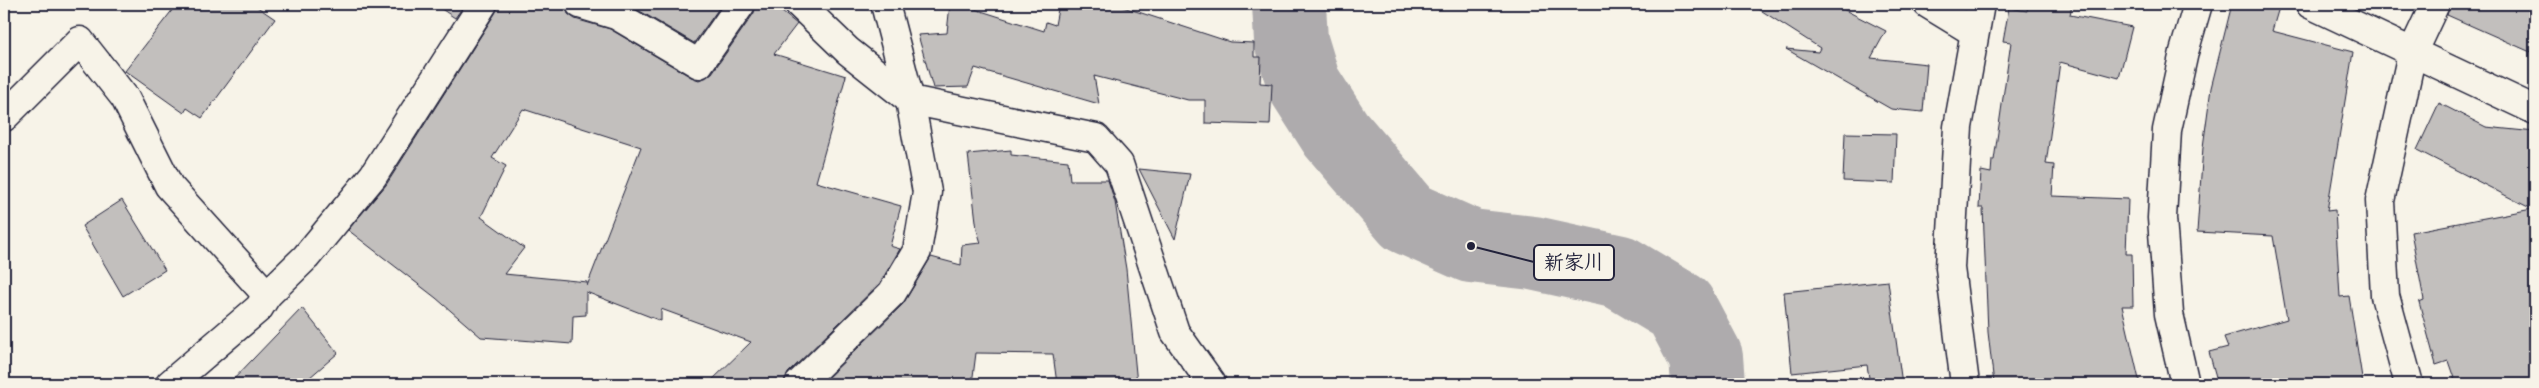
<svg xmlns="http://www.w3.org/2000/svg" width="2539" height="388" font-family="Dekko,'Klee One',sans-serif">
<rect width="100%" height="100%" fill="#f7f3e8"/>
<filter id="ink" filterUnits="userSpaceOnUse"><feTurbulence type="fractalNoise" baseFrequency=".02" numOctaves="2"/><feDisplacementMap in="SourceGraphic" scale="10" xChannelSelector="R" yChannelSelector="G"/><feConvolveMatrix kernelMatrix="1 2 1 2 8 2 1 2 1" color-interpolation-filters="sRGB"/></filter>
<g filter="url(#ink)">
<g fill="none" stroke-linecap="round" stroke-linejoin="round">
<polyline stroke="#aeabad" stroke-width="74" points="1289,4 1291,41 1304,84 1336,134 1408,218 1471,246 1533,253 1620,272 1680,308 1706,357 1708,384"/>
</g>
<g fill="#c2bfbd" stroke="#22223b" fill-rule="evenodd">
<polygon points="177,4 253,4 275,19 202,118 187,108 184,113 125,71"/>
<polygon points="434,4 465,4 455,18"/>
<path d="M498,4H565L568,14L575,19L610,29L691,77L699,80L712,73L754,13L756,4H772L797,24L774,54L846,76L816,182L901,206L890,246L900,249L880,283L788,373L784,384H708L751,342L661,309V321L586,292V315L573,316L572,344L481,337L436,298L348,230L386,185L496,12ZM523,109L641,147L587,286V282L504,274L524,248L481,217L506,166L492,158Z"/>
<polygon points="628,4 722,4 694,43"/>
<polygon points="950,4 959,4 1044,31 1046,22 1055,25 1059,4 1114,4 1230,42 1254,43 1254,57 1261,57 1260,83 1272,84 1270,125 1205,123 1205,100 1188,100 1094,76 1099,104 975,68 968,87 933,88 918,35 947,33"/>
<polygon points="1751,4 1833,4 1886,31 1871,58 1927,64 1923,112 1891,109 1786,49 1818,52 1820,48"/>
<polygon points="2028,4 2072,4 2070,15 2132,27 2119,78 2060,62 2046,164 2054,165 2052,196 2128,199 2126,254 2132,254 2133,306 2122,306 2140,384 1994,384 1988,332 1983,208 1979,208 1981,171 1991,173 1992,160 1994,160 2011,42 2003,41 2009,8 2027,11"/>
<polygon points="2232,4 2280,4 2272,31 2353,52 2327,211 2335,210 2340,297 2349,296 2363,384 2218,384 2209,352 2228,347 2224,337 2287,319 2273,236 2197,232 2203,147 2211,88"/>
<polygon points="2450,4 2535,4 2535,54 2447,15"/>
<polygon points="2439,103 2486,127 2535,132 2535,384 2456,384 2448,361 2436,365 2419,302 2424,300 2411,232 2532,209 2417,150"/>
<polygon points="1845,133 1896,134 1894,183 1843,181"/>
<polygon points="1011,150 1011,155 1068,161 1070,180 1108,180 1115,202 1126,269 1137,384 1057,384 1053,354 976,353 972,384 821,384 903,304 931,257 961,265 962,245 981,243 977,230 968,154"/>
<polygon points="1139,169 1190,174 1175,239"/>
<polygon points="122,200 165,270 123,296 82,226"/>
<polygon points="1888,281 1902,384 1870,384 1867,365 1792,373 1784,292"/>
<polygon points="302,308 338,353 302,384 229,384"/>
</g>
<g fill="none" stroke-linecap="round" stroke-linejoin="round">
<defs>
<g id="minor">
<polyline points="580,4 616,15 699,64 741,4"/>
<polyline points="799,4 848,51 910,100 1096,138 1119,164 1175,332 1212,384"/>
<polyline points="1928,4 1974,32"/>
<polyline points="2310,4 2535,110"/>
<polyline points="4,117 80,41 125,98 169,186 267,295 306,257 373,176 483,4"/>
<polyline points="170,384 259,308 267,295"/>
<polyline points="799,384 892,293 917,251 927,192 910,100 885,4"/>
<polyline points="1965,384 1950,268 1958,127 1980,4"/>
<polyline points="2185,384 2169,314 2162,218 2167,130 2184,52 2198,4"/>
<polyline points="2409,384 2385,296 2380,201 2412,53 2435,4"/>
</g>
</defs>
<use href="#minor" stroke="#22223b" stroke-width="31"/>
<use href="#minor" stroke="#f7f3e8" stroke-width="28"/>
</g>
</g>
<path fill="none" stroke="#22223b" stroke-width="2" d="M1471 246L1534 262"/>
<circle fill="#22223b" stroke="#f7f3e8" stroke-width="2" cx="1471" cy="246" r="5"/>
<rect fill="#f7f3e8" stroke="#22223b" stroke-width="2" x="1534" y="245" width="80" height="35" rx="5"/>
<g font-size="20" text-anchor="middle" font-weight="bold" fill="#22223b">
<text x="1574" y="269">新家川</text>
</g>
<rect width="2539" height="388" fill="none" stroke="#f7f3e8" stroke-width="20"/>
<rect x="10" y="10" width="2519" height="368" fill="none" stroke="#22223b" stroke-width="2" filter="url(#ink)"/>
</svg>
